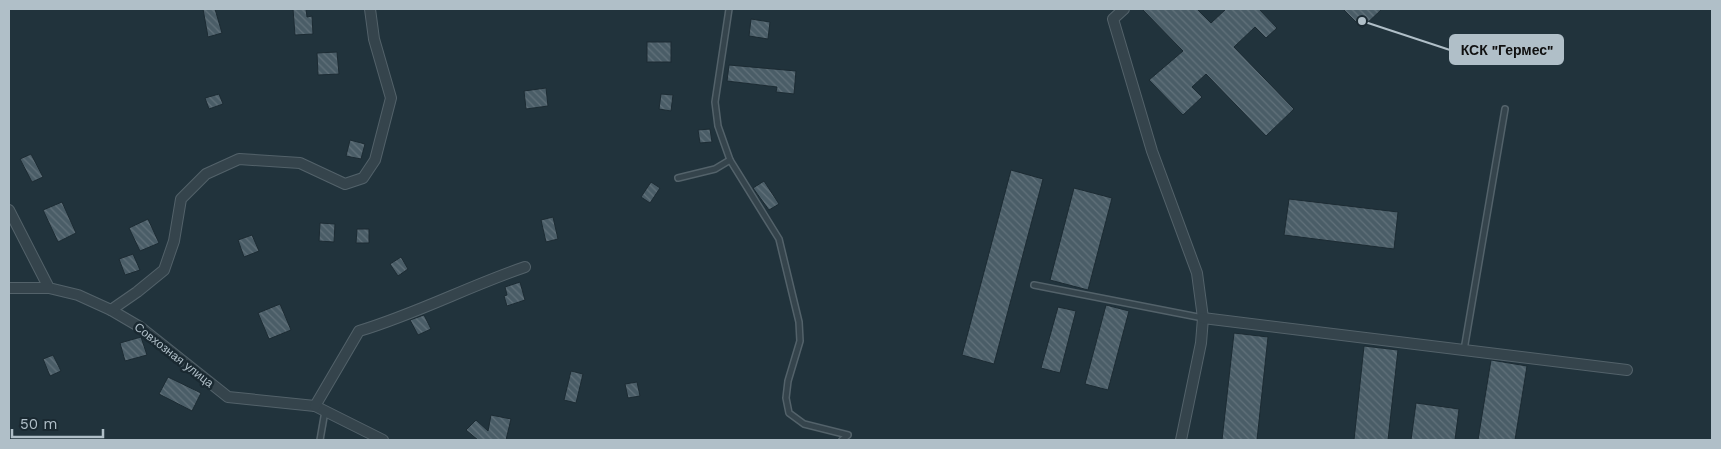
<svg xmlns="http://www.w3.org/2000/svg" width="1721" height="449" font-family="'Work Sans',sans-serif">
<defs>
<pattern id="building-back-hatch" width="6" height="6" patternUnits="userSpaceOnUse" patternTransform="scale(1.25)"><rect width="6" height="6" fill="#4a5d67"/><path d="M-1 5l2 2M0 0l6 6M5-1l2 2" fill="none" stroke="#62727b"/></pattern>
</defs>
<rect width="100%" height="100%" fill="#21333c"/>
<g fill="url(#building-back-hatch)" stroke="#1c2b33">
<polygon points="203,9 215,9 222,33 208,37"/>
<polygon points="293,9 306,9 307,17 312,16 313,34 295,35"/>
<polygon points="1142,9 1197,9 1211,23 1226,9 1259,9 1277,28 1266,38 1255,27 1234,47 1294,109 1266,136 1206,74 1192,87 1202,97 1183,115 1149,80 1183,51"/>
<polygon points="1343,9 1382,9 1362,28"/>
<polygon points="751,19 770,22 768,39 749,36"/>
<rect x="647" y="42" width="24" height="20"/>
<polygon points="337,52 339,74 318,75 317,53"/>
<polygon points="729,65 796,71 794,94 776,92 777,87 727,81"/>
<polygon points="546,88 548,106 526,109 524,91"/>
<polygon points="219,94 223,104 209,109 205,98"/>
<polygon points="661,94 673,95 671,111 659,109"/>
<polygon points="710,129 712,142 700,143 698,130"/>
<polygon points="350,140 365,144 361,159 346,156"/>
<polygon points="31,154 43,177 32,182 20,159"/>
<polygon points="1011,170 1043,179 994,364 962,355"/>
<polygon points="764,181 779,204 769,210 753,188"/>
<polygon points="651,182 660,188 650,203 641,197"/>
<polygon points="1074,188 1112,198 1088,290 1050,280"/>
<polygon points="1289,199 1398,212 1394,249 1284,235"/>
<polygon points="62,202 76,233 58,242 43,210"/>
<polygon points="553,217 558,239 546,242 541,220"/>
<polygon points="148,219 159,243 140,251 129,228"/>
<polygon points="320,223 335,224 334,242 319,241"/>
<polygon points="357,229 369,229 369,243 356,243"/>
<polygon points="252,235 259,251 244,257 238,240"/>
<polygon points="133,254 140,270 125,275 119,259"/>
<polygon points="401,257 408,269 398,276 390,264"/>
<polygon points="520,282 525,300 507,306 504,296 507,295 505,287"/>
<polygon points="280,304 291,330 269,339 258,313"/>
<polygon points="1106,305 1129,311 1108,390 1085,384"/>
<polygon points="1058,307 1076,311 1060,373 1041,368"/>
<polygon points="424,315 431,329 418,335 410,320"/>
<polygon points="1234,333 1268,337 1257,440 1222,440"/>
<polygon points="141,337 147,355 125,361 120,343"/>
<polygon points="1364,346 1398,350 1388,440 1354,440"/>
<polygon points="53,355 61,371 50,376 43,359"/>
<polygon points="1491,360 1527,366 1515,440 1478,440"/>
<polygon points="571,371 583,374 576,403 564,400"/>
<polygon points="168,377 201,393 192,411 159,394"/>
<polygon points="637,382 640,396 628,398 625,384"/>
<polygon points="1416,403 1459,409 1455,440 1411,440"/>
<polygon points="491,415 511,419 506,440 478,440 466,430 476,420 488,431"/>
</g>
<g fill="none" stroke-linecap="round" stroke-linejoin="round">
<defs>
<g id="lane">
<polyline points="730,160 779,239 799,322 800,341 788,381 786,398 789,413 804,424 848,435 842,440"/>
<polyline points="678,178 715,169 730,160 718,126 715,102 729,9"/>
<polyline points="1034,285 1203,318"/>
<polyline points="1464,350 1505,109"/>
<polyline points="320,440 325,411"/>
</g>
<g id="street">
<polyline points="1124,9 1113,19 1152,151 1197,273 1203,318 1201,343 1181,440"/>
<polyline points="9,210 49,288 78,295 111,310 140,327 228,397 315,406 383,440"/>
<polyline points="9,288 49,288"/>
<polyline points="111,310 137,292 164,270 174,241 181,199 206,174 239,159 300,163 345,184 363,178 375,160 391,98 374,39 370,9"/>
<polyline points="1203,318 1627,370"/>
<path d="M315,406L359,331C416,314 469,286 525,267"/>
</g>
</defs>
<use href="#lane" stroke="#53626a" stroke-width="8"/>
<use href="#street" stroke="#53626a" stroke-width="12"/>
<use href="#lane" stroke="#35444c" stroke-width="5"/>
<use href="#street" stroke="#35444c" stroke-width="10"/>
</g>
<g text-anchor="middle" stroke-width="5" stroke-linejoin="round" paint-order="stroke">
<g font-size="12" fill="#b0bfc8" stroke="#1a2931">
<text transform="translate(174 355) rotate(38)" y="4">Совхозная улица</text>
</g>
</g>
<path fill="none" stroke="#b0bfc8" stroke-width="2" d="M1362 21L1450 50"/>
<circle fill="#b0bfc8" stroke="#1a2931" stroke-width="2" cx="1362" cy="21" r="5"/>
<rect fill="#b0bfc8" stroke="#b0bfc8" stroke-width="2" x="1450" y="35" width="113" height="29" rx="5"/>
<g font-size="14" text-anchor="middle" font-weight="bold" fill="#111">
<text x="1507" y="55">КСК "Гермес"</text>
</g>
<rect width="1721" height="449" fill="none" stroke="#b0bfc8" stroke-width="20"/>
<path d="M12 429v8h91v-8" fill="none" stroke="#b0bfc8" stroke-width="2.5"/>
<text x="20" y="429" font-size="15" fill="#b0bfc8" stroke="#1a2931" stroke-width="4" paint-order="stroke">50 m</text>
</svg>
